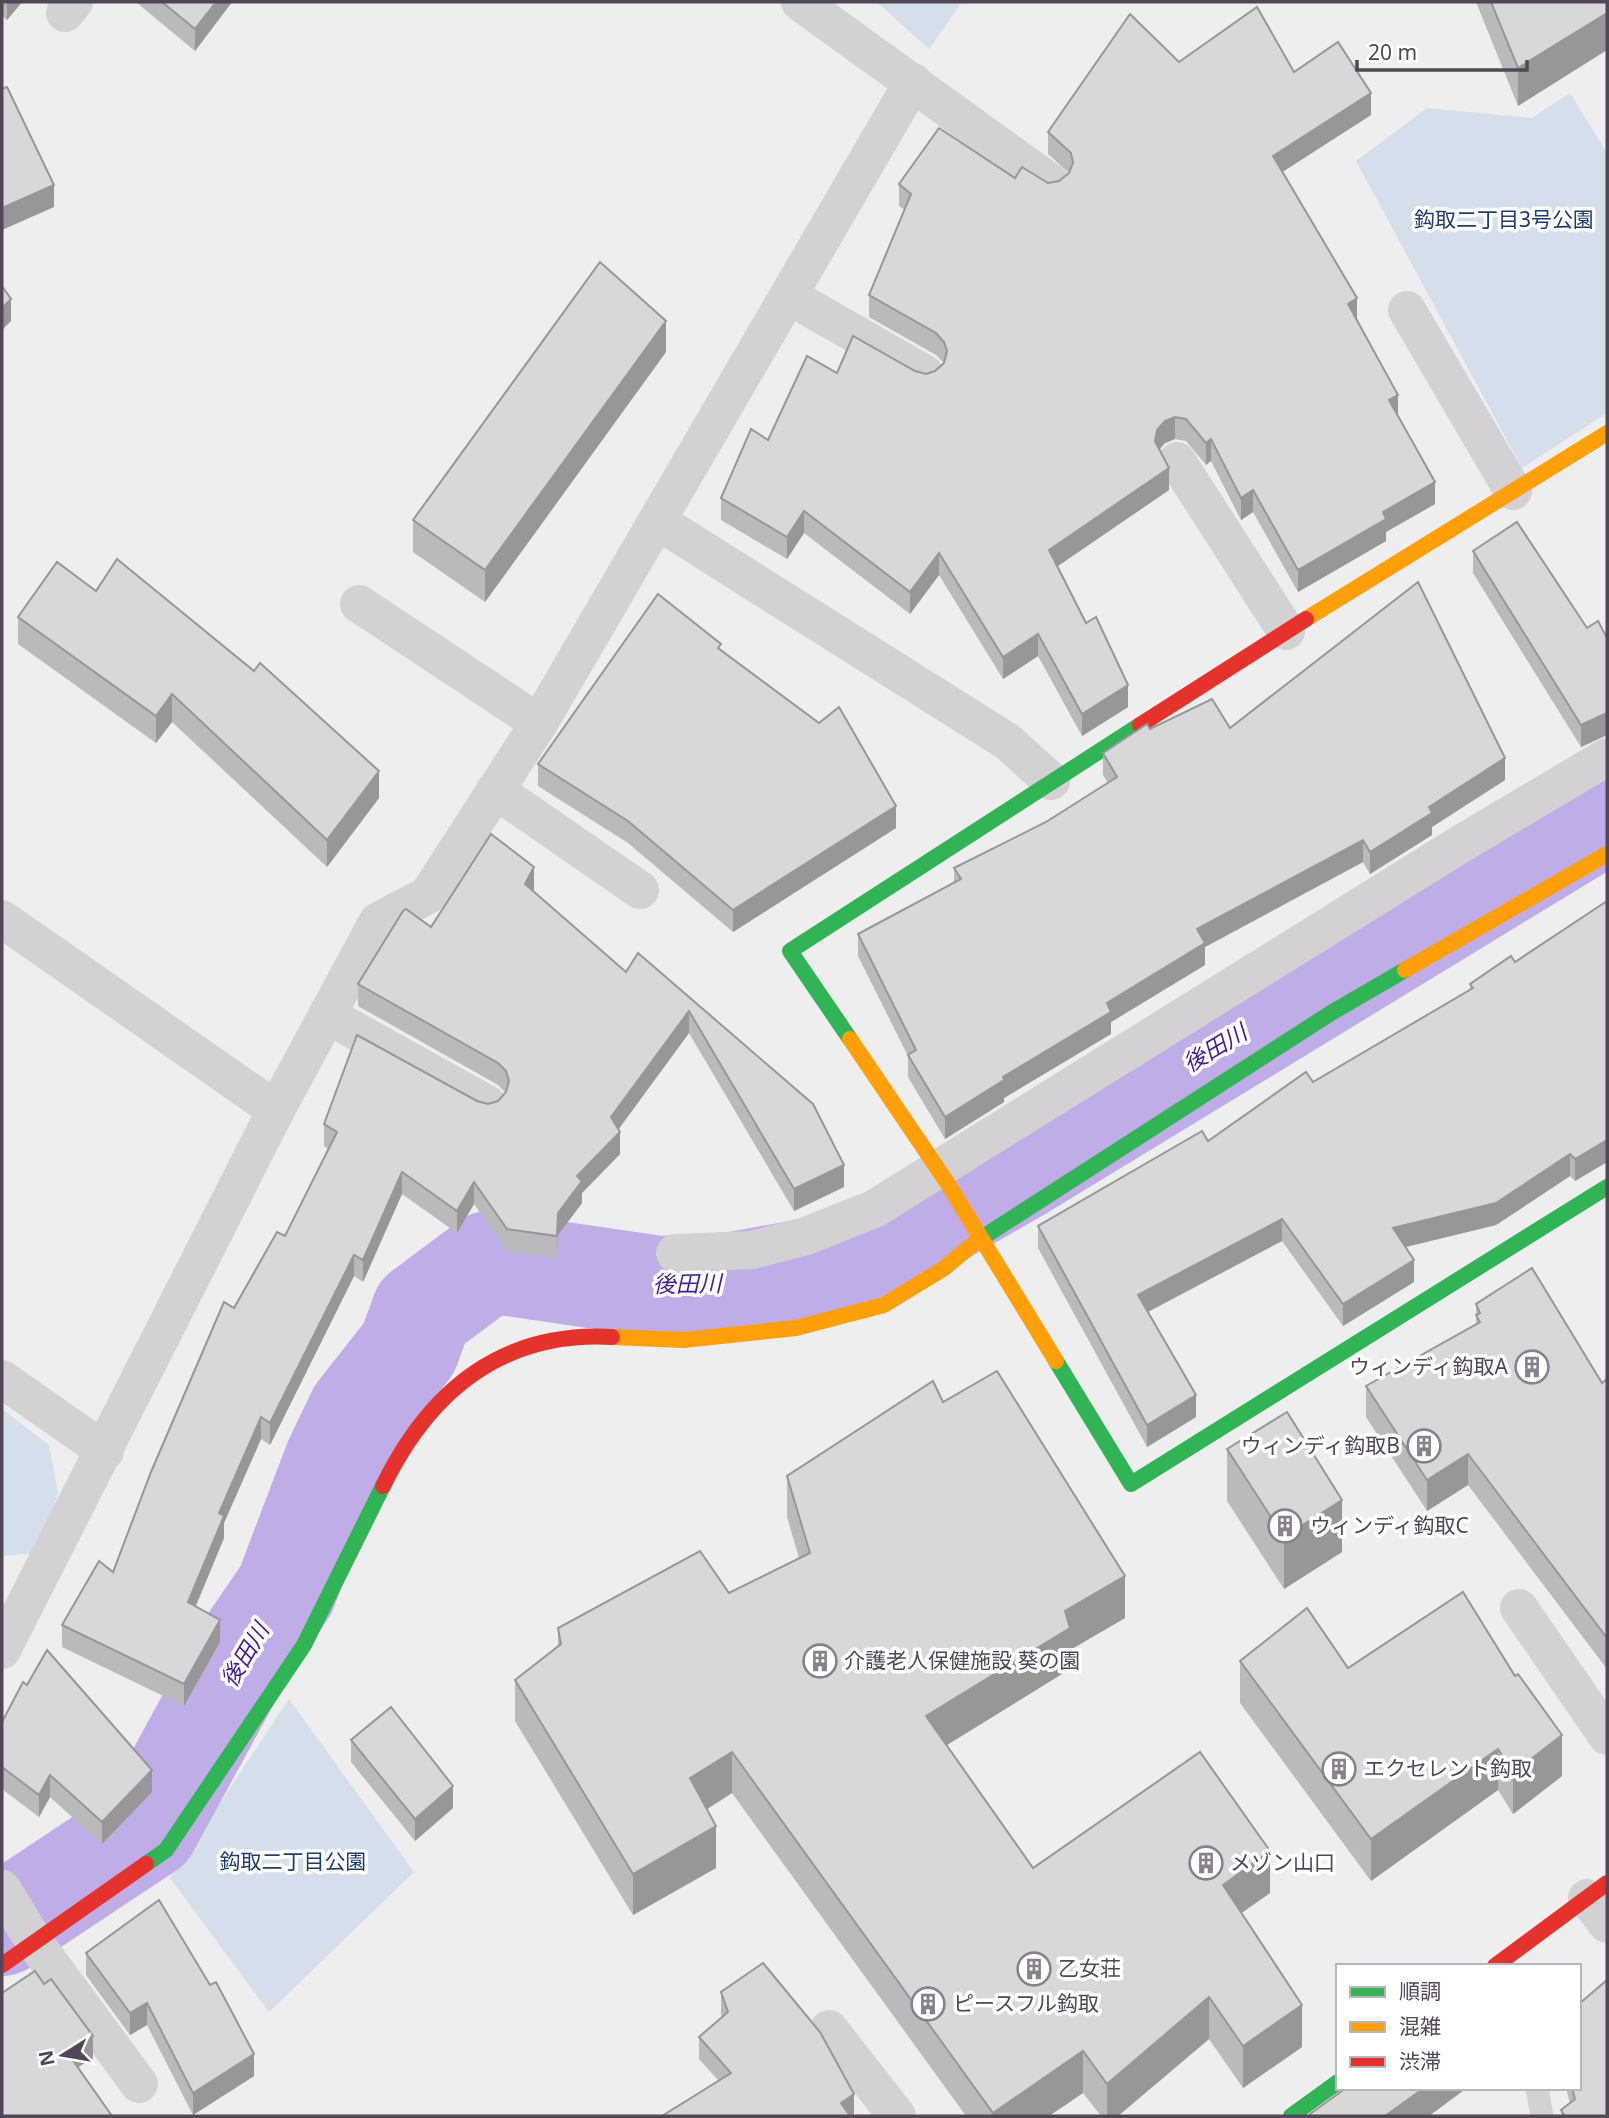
<svg xmlns="http://www.w3.org/2000/svg" width="1609" height="2118" font-family="'Noto Sans','Noto Sans JP',sans-serif">
<rect width="100%" height="100%" fill="#eee"/>
<g fill="#d4dfeb">
<polygon points="877,2 962,2 929,49"/>
<polygon points="1570,93 1607,153 1607,413 1522,468 1356,161 1427,108 1532,118"/>
<polygon points="2,1409 49,1445 58,1493 38,1553 2,1556"/>
<polygon points="289,1699 414,1872 269,2012 170,1878"/>
</g>
<g fill="none" stroke-linecap="round" stroke-linejoin="round">
<polyline stroke="#c0ace6" stroke-width="102" points="2,1925 148,1828 247,1647 286,1590 335,1461 358,1413 409,1348 422,1312 489,1262 659,1287 734,1283 815,1268 909,1233 1018,1171 1607,812"/>
<polyline stroke="#d4d1d4" stroke-width="23" points="1537,2088 1542,2116"/>
<g stroke="#d4d1d4" stroke-width="38">
<polyline points="800,2 1051,183"/>
<polyline points="65,13 74,2"/>
<polyline points="789,296 925,374"/>
<polyline points="1407,310 1513,491"/>
<polyline points="1177,461 1286,631"/>
<polyline points="659,522 1008,742 1051,781"/>
<polyline points="359,604 539,723"/>
<polyline points="495,790 640,890"/>
<polyline points="2,919 276,1110"/>
<polyline points="327,1015 487,1104"/>
<polyline points="675,1253 752,1250 806,1236 874,1209 1459,845 1607,757"/>
<polyline points="2,1379 105,1451"/>
<polyline points="1519,1608 1607,1736"/>
<polyline points="2,1650 276,1110 378,921 428,895 539,723 913,82"/>
<polyline points="2,1889 35,1943 139,2084"/>
<polyline points="1587,1898 1607,1924"/>
<polyline points="829,2029 897,2116"/>
</g>
<g stroke="#30b455" stroke-width="16">
<polyline points="850,1039 790,951 1140,725"/>
<polyline points="977,1241 1331,1013 1405,970"/>
<polyline points="1056,1361 1131,1484 1607,1187"/>
<polyline points="146,1864 166,1850 304,1645 383,1486"/>
<polyline points="1291,2116 1338,2082"/>
</g>
<g stroke="#ff9f0a" stroke-width="16">
<polyline points="1306,619 1607,433"/>
<polyline points="1405,970 1607,854"/>
<polyline points="850,1039 948,1184 1056,1361"/>
<polyline points="612,1337 684,1340 796,1328 884,1305 943,1269 977,1241"/>
</g>
<g stroke="#e5322d" stroke-width="16">
<polyline points="1140,725 1306,619"/>
<path d="M383,1486C430,1390 502,1331 612,1337"/>
<polyline points="2,1965 146,1864"/>
<polyline points="1495,1966 1607,1883"/>
</g>
</g>
<g fill="#bab9bb">
<polygon points="2,2 22,2 7,20 2,16"/>
<polygon points="136,2 232,2 195,51"/>
<polygon points="1476,2 1607,2 1518,106"/>
<polygon points="1179,62 1294,72 1371,115 1282,172 1357,320 1435,504 1386,532 1386,541 1298,592 1253,512 1241,520 1211,461 1206,465 1186,441 1175,439 1165,443 1160,449 1169,490 1058,566 1128,707 1082,736 1038,656 1003,679 939,575 910,614 804,533 787,559 721,520 721,498 768,440 837,373 915,371 926,374 935,371 944,363 936,355 869,317 869,295 905,210 899,206 899,184 1015,178 1048,183 1059,181 1069,173 1048,154 1048,132"/>
<polygon points="666,352 485,602 413,552 413,520"/>
<polygon points="1473,551 1587,628 1607,638 1607,735 1581,747 1473,573"/>
<polygon points="18,617 379,798 327,867 172,722 156,743 18,644"/>
<polygon points="721,650 896,828 733,932 628,843 538,786 538,764"/>
<polygon points="1230,728 1505,780 1432,827 1432,835 1370,874 1363,862 1205,947 1205,965 1111,1022 1111,1034 1004,1098 1004,1102 945,1139 908,1077 908,1056 858,956 858,934 954,883 954,868 1046,822 1108,783 1103,775 1103,753 1150,729"/>
<polygon points="534,889 533,891 626,972 638,953 844,1187 794,1211 689,1033 619,1129 620,1154 582,1193 582,1203 558,1235 557,1258 507,1251 474,1204 457,1233 402,1194 363,1282 354,1276 270,1445 261,1439 224,1523 224,1538 196,1606 220,1642 184,1706 62,1647 62,1625 113,1572 234,1308 285,1236 328,1149 324,1146 324,1124 477,1101 488,1104 498,1101 506,1093 498,1085 358,1006 358,984 431,927"/>
<polygon points="1607,901 1607,1162 1575,1181 1570,1176 1496,1225 1406,1247 1414,1282 1343,1326 1282,1241 1148,1312 1196,1417 1147,1447 1038,1248 1038,1226 1208,1141 1313,1082 1470,990 1470,984 1515,962"/>
<polygon points="1476,1304 1602,1383 1607,1379 1607,1669 1468,1485 1427,1511 1366,1417 1366,1386 1476,1325"/>
<polygon points="943,1402 1125,1618 1070,1650 1070,1669 946,1745 1033,1868 1270,1893 1241,1913 1302,2047 1243,2088 1209,2039 1118,2116 1101,2116 1083,2093 1049,2116 966,2116 732,1793 707,1809 716,1868 633,1915 515,1721 515,1680 558,1646 558,1628 729,1593 799,1558 787,1517 787,1476"/>
<polygon points="1227,1449 1342,1552 1284,1589 1227,1501"/>
<polygon points="1240,1661 1348,1668 1562,1776 1513,1814 1498,1790 1371,1881 1240,1703"/>
<polygon points="2,1722 152,1792 102,1844 50,1797 39,1817 2,1789"/>
<polygon points="351,1740 453,1808 415,1841 351,1762"/>
<polygon points="86,1953 210,1985 254,2076 193,2115 147,2025 130,2035 86,1975"/>
<polygon points="721,1992 854,2116 663,2116 719,2081 699,2059 699,2037 722,2017 721,2014"/>
<polygon points="1566,2088 1579,2088 1607,2116 1561,2116 1561,2110 1570,2103"/>
</g>
<g fill="#979699">
<polygon points="7,2 22,2 7,20"/>
<polygon points="216,2 232,2 195,51 195,29"/>
<polygon points="1607,13 1607,50 1518,106 1518,68"/>
<polygon points="1371,93 1371,115 1273,178 1273,156"/>
<polygon points="54,185 54,207 2,230 2,208"/>
<polygon points="1357,298 1357,320 1348,304"/>
<polygon points="11,299 11,321 2,330 2,308"/>
<polygon points="666,321 666,352 485,602 485,570"/>
<polygon points="1398,395 1398,417 1389,400"/>
<polygon points="1175,417 1175,439 1165,443 1157,452 1155,441 1157,430 1165,421"/>
<polygon points="1211,439 1211,461 1206,465 1206,443"/>
<polygon points="1169,468 1169,490 1049,572 1049,550"/>
<polygon points="1435,482 1435,504 1386,532 1386,541 1298,592 1298,570 1383,512"/>
<polygon points="1253,490 1253,512 1241,520 1241,498"/>
<polygon points="804,511 804,533 787,559 787,537"/>
<polygon points="939,553 939,575 910,614 910,592"/>
<polygon points="1038,634 1038,656 1003,679 1003,657"/>
<polygon points="1128,685 1128,707 1082,736 1082,714"/>
<polygon points="172,694 172,722 156,743 156,716"/>
<polygon points="1607,713 1607,735 1581,747 1581,725"/>
<polygon points="1505,758 1505,780 1432,827 1432,835 1370,874 1370,852 1429,807"/>
<polygon points="379,771 379,798 327,867 327,840"/>
<polygon points="896,806 896,828 733,932 733,910"/>
<polygon points="1363,840 1363,862 1205,947 1205,965 1111,1022 1111,1034 1004,1098 1004,1102 945,1139 945,1117 1107,1003 1197,929"/>
<polygon points="534,867 534,889 525,906 525,884"/>
<polygon points="689,1011 689,1033 611,1139 611,1117"/>
<polygon points="620,1132 620,1154 582,1193 582,1203 558,1235 557,1258 558,1213 577,1176"/>
<polygon points="1607,1140 1607,1162 1575,1181 1575,1159"/>
<polygon points="1570,1154 1570,1176 1496,1225 1393,1250 1393,1228"/>
<polygon points="844,1165 844,1187 794,1211 794,1189"/>
<polygon points="402,1172 402,1194 363,1282 363,1260"/>
<polygon points="474,1182 474,1204 457,1233 457,1211"/>
<polygon points="1282,1219 1282,1241 1138,1317 1138,1295"/>
<polygon points="354,1255 354,1276 270,1445 270,1423"/>
<polygon points="1414,1260 1414,1282 1343,1326 1343,1304"/>
<polygon points="1196,1395 1196,1417 1147,1447 1147,1425"/>
<polygon points="261,1417 261,1439 224,1523 224,1538 188,1624 188,1602 219,1513"/>
<polygon points="1468,1454 1468,1485 1427,1511 1427,1480"/>
<polygon points="1342,1500 1342,1552 1284,1589 1284,1537"/>
<polygon points="1125,1576 1125,1618 1070,1650 1070,1669 926,1758 926,1716 1065,1611"/>
<polygon points="220,1620 220,1642 184,1706 184,1684"/>
<polygon points="1562,1735 1562,1776 1513,1814 1513,1773"/>
<polygon points="1498,1749 1498,1790 1371,1881 1371,1839"/>
<polygon points="732,1752 732,1793 690,1820 690,1778"/>
<polygon points="152,1770 152,1792 102,1844 102,1822"/>
<polygon points="50,1775 50,1797 39,1817 39,1795"/>
<polygon points="453,1786 453,1808 415,1841 415,1819"/>
<polygon points="716,1826 716,1868 633,1915 633,1874"/>
<polygon points="1270,1851 1270,1893 1223,1926 1223,1885"/>
<polygon points="1209,1997 1209,2039 1118,2116 1107,2116 1107,2084"/>
<polygon points="147,2003 147,2025 130,2035 130,2013"/>
<polygon points="1302,2005 1302,2047 1243,2088 1243,2046"/>
<polygon points="93,2036 93,2058 67,2074 67,2052"/>
<polygon points="1083,2051 1083,2093 1049,2116 993,2116 993,2113"/>
<polygon points="254,2054 254,2076 193,2115 193,2093"/>
<polygon points="1424,2088 1467,2088 1429,2116 1385,2116"/>
<polygon points="854,2094 854,2116 841,2116 841,2103"/>
</g>
<g fill="#d8d7da" stroke="#979699" stroke-width="2">
<polygon points="162,2 216,2 195,29"/>
<polygon points="1491,2 1607,2 1607,13 1518,68"/>
<polygon points="1257,7 1294,72 1338,42 1371,93 1273,156 1357,298 1348,304 1398,395 1389,400 1435,482 1383,512 1386,519 1298,570 1253,490 1241,498 1211,439 1206,443 1186,419 1175,417 1165,421 1157,430 1155,441 1169,468 1049,550 1086,623 1096,617 1128,685 1082,714 1038,634 1003,657 939,553 910,592 804,511 787,537 721,498 751,429 768,440 807,356 837,373 853,336 915,371 926,374 935,371 944,363 947,351 944,342 936,333 869,295 911,194 899,184 939,128 1015,178 1022,167 1048,183 1059,181 1069,173 1073,163 1071,153 1048,132 1130,14 1179,62"/>
<polygon points="7,87 54,185 2,208 2,89"/>
<polygon points="600,262 666,321 485,570 413,520"/>
<polygon points="2,286 11,299 2,308"/>
<polygon points="1517,522 1587,628 1598,621 1607,638 1607,713 1581,725 1473,551"/>
<polygon points="117,559 254,671 260,663 379,771 327,840 172,694 156,716 18,617 57,562 96,591"/>
<polygon points="1418,582 1505,758 1429,807 1432,813 1370,852 1363,840 1197,929 1205,943 1107,1003 1111,1012 1003,1077 1004,1080 945,1117 908,1055 916,1050 858,934 961,879 954,868 1046,822 1117,777 1103,753 1147,724 1150,729 1212,699 1230,728"/>
<polygon points="658,594 721,644 718,648 819,723 839,707 896,806 733,910 628,821 538,764"/>
<polygon points="491,834 534,867 525,884 626,972 638,953 813,1104 844,1165 794,1189 689,1011 611,1117 620,1132 577,1176 582,1181 558,1213 557,1236 507,1229 474,1182 457,1211 402,1172 363,1260 354,1255 270,1423 261,1417 219,1513 224,1516 188,1602 220,1620 184,1684 62,1625 99,1561 113,1572 151,1472 224,1302 234,1308 277,1232 285,1236 337,1132 324,1124 357,1035 477,1101 488,1104 498,1101 506,1092 509,1081 506,1071 498,1063 358,984 403,911 406,909 431,927"/>
<polygon points="1607,901 1607,1140 1575,1159 1570,1154 1496,1203 1393,1228 1414,1260 1343,1304 1282,1219 1138,1295 1196,1395 1147,1425 1038,1226 1202,1131 1208,1141 1306,1072 1313,1082 1473,988 1470,984 1511,956 1515,962"/>
<polygon points="1532,1268 1602,1383 1607,1379 1607,1638 1468,1454 1427,1480 1366,1386 1480,1322 1476,1315 1480,1313 1476,1304"/>
<polygon points="997,1371 1125,1576 1065,1611 1070,1628 926,1716 1033,1868 1200,1752 1270,1851 1223,1885 1302,2005 1243,2046 1209,1997 1107,2084 1083,2051 993,2113 732,1752 690,1778 716,1826 633,1874 515,1680 561,1644 558,1628 700,1551 729,1593 810,1553 787,1476 933,1381 943,1402"/>
<polygon points="1287,1412 1342,1500 1284,1537 1227,1449"/>
<polygon points="1463,1592 1515,1676 1518,1674 1562,1735 1513,1773 1498,1749 1371,1839 1240,1661 1307,1608 1348,1668"/>
<polygon points="47,1650 152,1770 102,1822 50,1775 39,1795 2,1767 2,1722 23,1682 27,1685"/>
<polygon points="391,1707 453,1786 415,1819 351,1740"/>
<polygon points="159,1900 210,1985 216,1982 254,2054 193,2093 147,2003 130,2013 86,1953"/>
<polygon points="763,1963 820,2032 854,2094 841,2103 850,2116 662,2116 731,2073 699,2037 728,2012 721,1992"/>
<polygon points="35,1971 44,1984 51,1979 93,2036 67,2052 112,2116 2,2116 2,1993"/>
<polygon points="1607,1980 1607,2116 1565,2116 1561,2110 1575,2099 1572,2088 1579,2088 1579,2004"/>
<polygon points="1346,2088 1424,2088 1385,2116 1311,2116 1310,2114"/>
</g>
<defs>
<symbol id="building-ring" viewBox="-11 -11 22 22"><circle r="9.5" fill="#fff" stroke="#88818c" stroke-width="1.5"/><path d="M-4-6H4V6H1V3H-1V6H-4ZM-2.5-4.3h1.7v1.8h-1.7ZM.8-4.3h1.7v1.8H.8ZM-2.5-1h1.7V.8h-1.7ZM.8-1h1.7V.8H.8Z" fill="#88818c"/></symbol>
</defs>
<g fill-rule="evenodd">
<use href="#building-ring" x="1513" y="1348" width="38" height="38"/>
<use href="#building-ring" x="1405" y="1427" width="38" height="38"/>
<use href="#building-ring" x="1266" y="1507" width="38" height="38"/>
<use href="#building-ring" x="801" y="1642" width="38" height="38"/>
<use href="#building-ring" x="1320" y="1750" width="38" height="38"/>
<use href="#building-ring" x="1187" y="1844" width="38" height="38"/>
<use href="#building-ring" x="1015" y="1950" width="38" height="38"/>
<use href="#building-ring" x="909" y="1985" width="38" height="38"/>
</g>
<g text-anchor="middle" stroke-width="7" stroke-linejoin="round" paint-order="stroke">
<g font-size="21" fill="#203d71" stroke="#fff">
<text x="1504" y="227">鈎取二丁目3号公園</text>
<text x="293" y="1869">鈎取二丁目公園</text>
</g>
<g font-size="21" fill="#514758" stroke="#fff" text-anchor="start">
<text x="1508" y="1374" text-anchor="end">ウィンディ鈎取A</text>
<text x="1400" y="1453" text-anchor="end">ウィンディ鈎取B</text>
<text x="1310" y="1533">ウィンディ鈎取C</text>
<text x="844" y="1668">介護老人保健施設 葵の園</text>
<text x="1364" y="1776">エクセレント鈎取</text>
<text x="1230" y="1870">メゾン山口</text>
<text x="1058" y="1976">乙女荘</text>
<text x="953" y="2011">ピースフル鈎取</text>
</g>
<g font-size="23" font-style="italic" fill="#461b97" stroke="#fff">
<text transform="translate(1215 1048) rotate(-31)" y="8">後田川</text>
<text transform="translate(687 1284) rotate(-1)" y="8">後田川</text>
<text transform="translate(245 1655) rotate(-59)" y="8">後田川</text>
</g>
</g>
<rect width="1609" height="2118" fill="none" stroke="#514758" stroke-width="7"/>
<rect x="1336" y="1964" width="245" height="126" fill="#ffffff" stroke="#b9b5bc" stroke-width="2"/>
<rect x="1350" y="1987" width="35" height="10" fill="#30b455" stroke="#b9b5bc" stroke-width="2"/>
<text x="1399" y="1999" font-size="21" fill="#514758">順調</text>
<rect x="1350" y="2022" width="35" height="10" fill="#ff9f0a" stroke="#b9b5bc" stroke-width="2"/>
<text x="1399" y="2034" font-size="21" fill="#514758">混雑</text>
<rect x="1350" y="2057" width="35" height="10" fill="#e5322d" stroke="#b9b5bc" stroke-width="2"/>
<text x="1399" y="2069" font-size="21" fill="#514758">渋滞</text>
<g transform="translate(63 2055) rotate(259)" stroke="#ffffff" stroke-width="5" paint-order="stroke">
<path d="M0-5L12 26L0 18L-12 26Z" fill="#514758"/>
<text y="-10" font-size="19" font-weight="bold" text-anchor="middle" fill="#514758">N</text>
</g>
<path d="M1357 60v10h170v-10" fill="none" stroke="#514758" stroke-width="3.5"/>
<text x="1368" y="60" font-size="21" fill="#514758" stroke="#ffffff" stroke-width="5" paint-order="stroke">20 m</text>
</svg>
